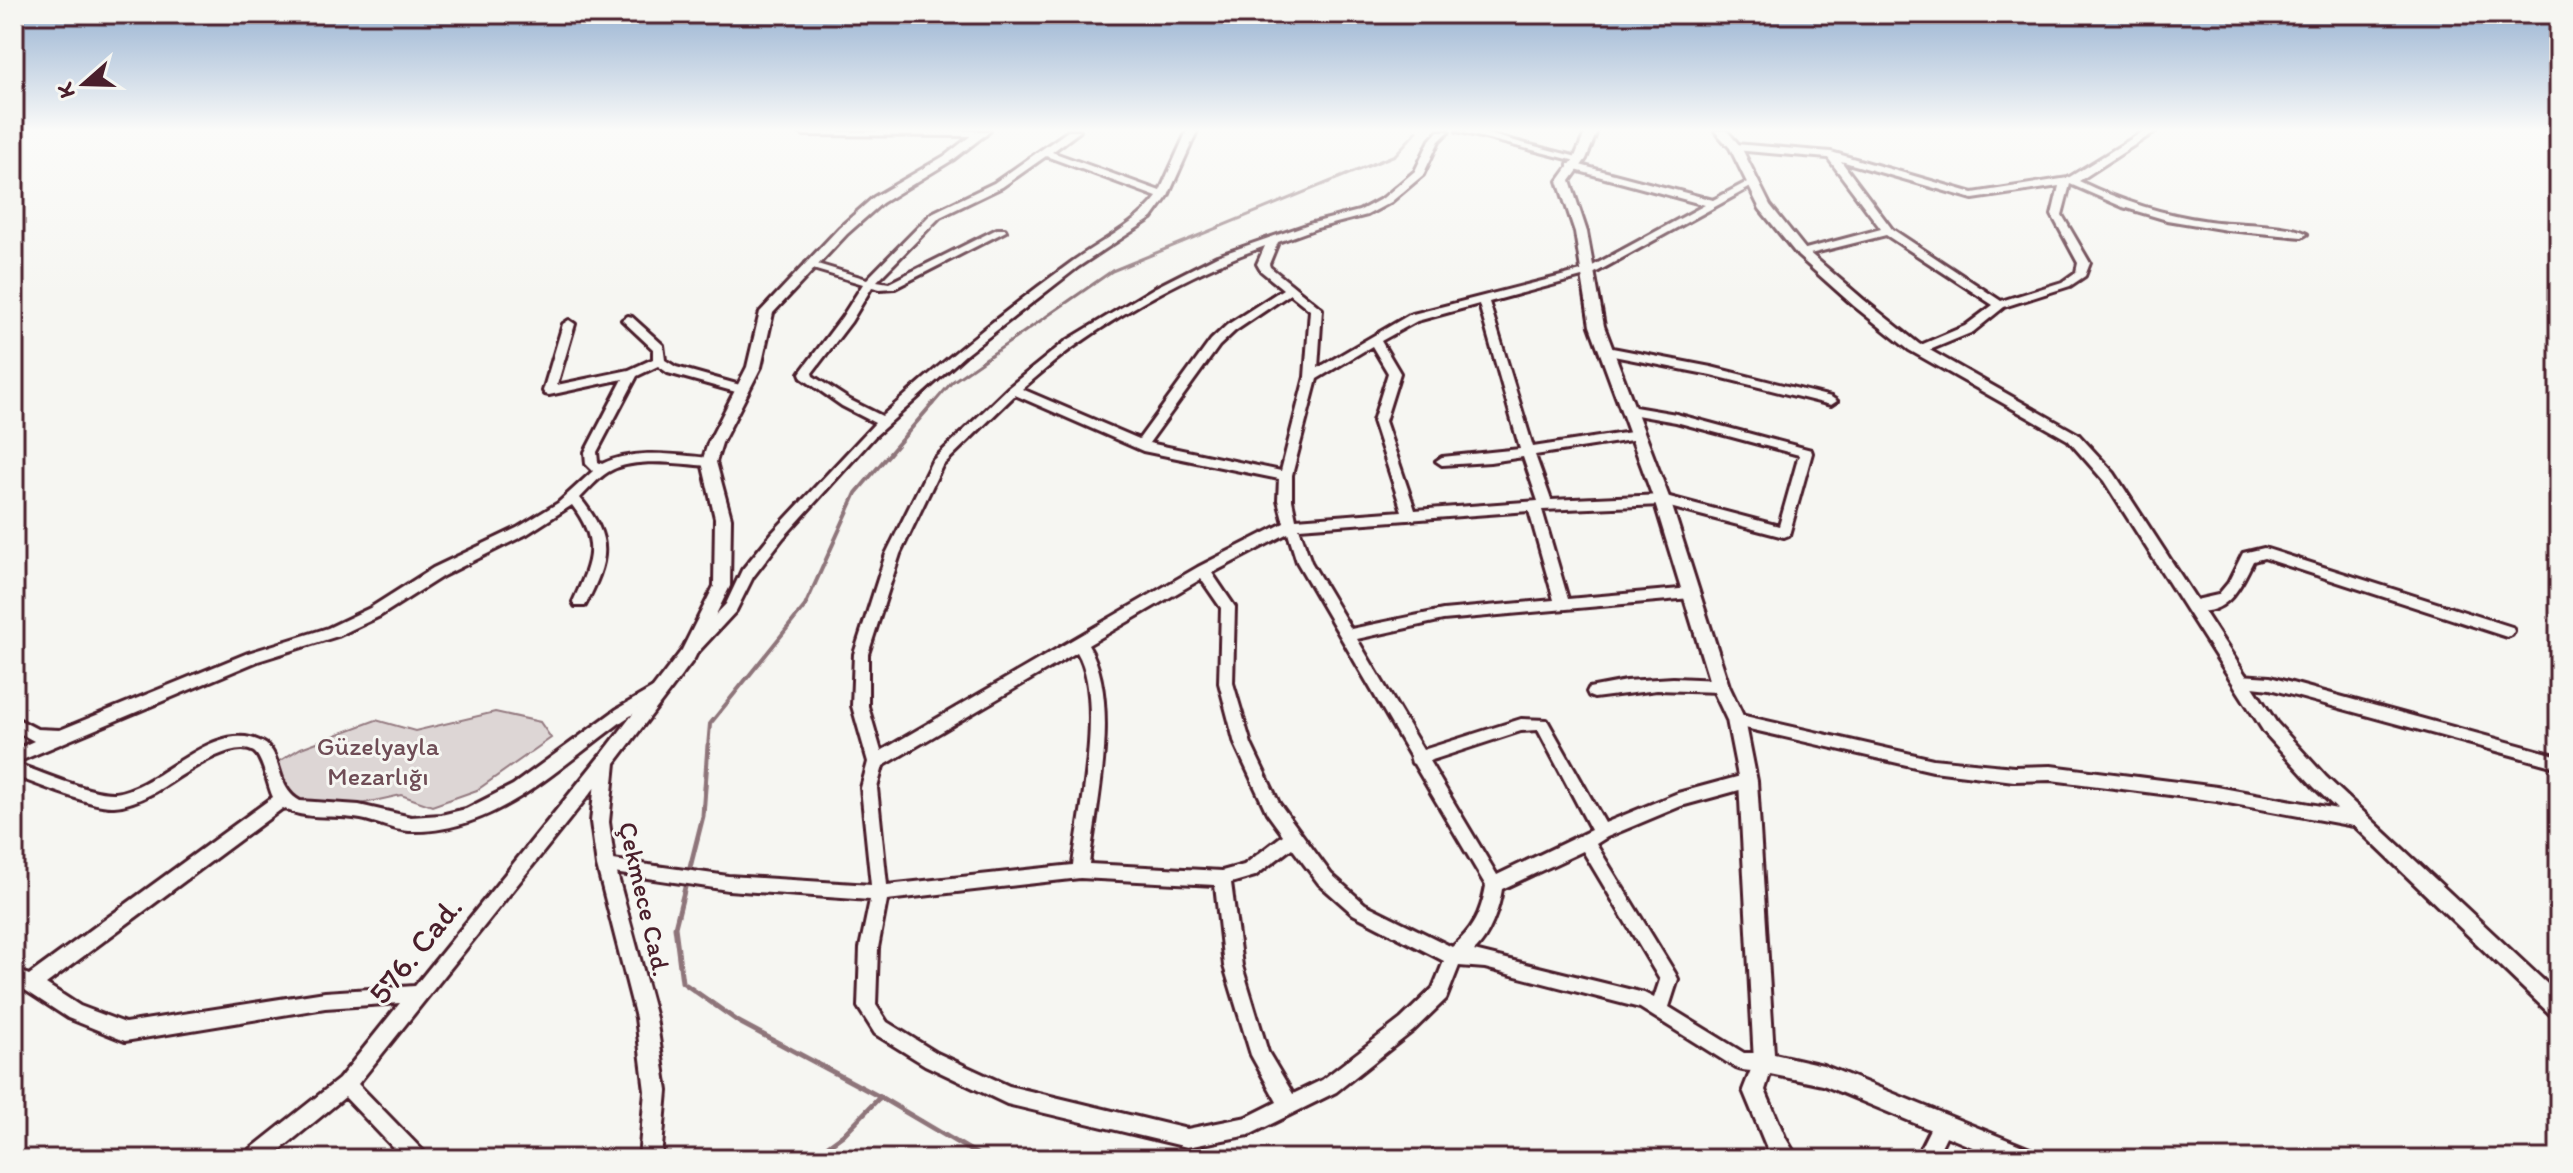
<svg xmlns="http://www.w3.org/2000/svg" width="2573" height="1173" font-family="Itim,sans-serif">
<rect width="100%" height="100%" fill="#f6f6f2"/>
<filter id="ink" filterUnits="userSpaceOnUse"><feTurbulence type="fractalNoise" baseFrequency=".0125" numOctaves="2"/><feDisplacementMap in="SourceGraphic" scale="16" xChannelSelector="R" yChannelSelector="G"/><feConvolveMatrix kernelMatrix="1 2 1 2 8 2 1 2 1" color-interpolation-filters="sRGB"/></filter>
<g filter="url(#ink)">
<polygon fill="#ddd6d5" stroke="#947a80" stroke-width="2" points="495,712 540,722 551,738 477,790 432,806 401,795 347,807 285,802 272,784 278,762 301,748 376,720 415,731"/>
<g fill="none" stroke-linecap="round" stroke-linejoin="round">
<polyline stroke="#8e747a" stroke-width="3" points="932,405 952,382 1112,271 1395,155 1417,131"/>
<polyline stroke="#8e747a" stroke-width="4" points="708,747 710,724 805,606 856,493 933,403"/>
<g stroke="#8e747a" stroke-width="5">
<polyline points="708,745 703,816 675,927 682,982 739,1022 880,1097 985,1159"/>
<polyline points="810,1159 843,1135 880,1097"/>
</g>
<defs>
<g id="minor">
<polygon points="987,131 986,135 983,136 804,135 799,132"/>
<path d="M1068,131H1080L1052,152L1160,191L1187,131H1197L1168,196L1152,218L1078,267L965,355L875,436L783,538L753,577L736,611L699,651H689L687,647L689,643L726,604L742,570L773,532L875,423L842,406L802,378L800,373L802,370L842,317L863,284L806,267V263H814L867,279L932,213L994,183ZM1046,156L1157,197C1134,227 1098,242 1069,264C1004,311 942,362 882,416L850,400L813,376L812,373L851,322L872,287L880,289L895,288L1006,231L1005,229H997L889,283L877,281L940,217L1002,187Z"/>
<path d="M1438,131H1449L1439,141L1423,175L1391,202L1367,215L1317,228L1278,242L1269,264L1270,267L1322,309L1318,368L1409,315L1585,270L1705,205L1568,168V164H1576L1713,200L1749,181L1753,180L1758,183L1593,274L1489,302L1533,447L1638,431L1644,435L1638,439L1535,455L1551,500L1662,495L1779,526L1799,455L1676,422L1625,413L1623,410L1629,406L1676,414L1811,450L1812,453L1789,535L1784,537L1662,505L1542,510L1568,599L1691,588L1698,593L1691,598L1443,620L1357,639L1423,750L1521,719L1547,720L1605,823L1678,793L1748,774L1754,776L1756,781L1754,786L1681,806L1607,837L1596,844L1675,973L1678,979L1669,1007L1744,1053H1764L1770,1056L1773,1062L1770,1068C1760,1072 1746,1072 1736,1068L1640,1008L1485,968L1459,966L1446,999L1413,1031L1336,1092L1249,1135L1187,1147L1007,1104L925,1065L875,1034L858,1007L860,948L870,900L728,890L600,871L598,866L600,861L606,859L728,876L871,885L861,788L868,762L852,706L854,654L886,554L932,461L1009,387L1066,341L1154,288L1217,256L1309,224L1359,211L1383,198L1415,171L1430,140ZM1265,246L1257,264L1261,271L1283,289L1227,325L1211,340L1139,439L1022,389C1039,375 1056,359 1075,346C1133,305 1198,270 1265,246ZM1290,294L1310,310L1305,377L1281,471L1149,443L1219,346L1235,331ZM1479,304L1520,449L1442,457L1436,461L1442,465L1490,462L1523,457L1538,501L1415,510L1385,421L1400,373L1381,341L1417,321ZM1372,346L1388,373L1373,421L1402,511L1296,519L1292,500V475L1317,379ZM1015,395L1143,451L1279,479L1278,500L1284,523L1198,567L881,751L868,706V654L900,554L942,466ZM1529,511L1554,600L1443,610L1351,629L1311,562L1299,528ZM1288,533L1297,562L1410,756L1412,763L1414,764L1486,886C1481,913 1473,930 1452,947L1365,904L1331,874L1279,803L1251,744L1233,683L1235,607L1212,573ZM1201,579L1221,608L1219,683L1235,744L1267,813L1283,835L1244,865L1222,871L1089,864C1097,804 1121,699 1088,645ZM1077,652C1105,698 1080,811 1073,865L887,885L877,788L883,766ZM1538,730L1591,830L1497,875L1429,761L1521,731ZM1292,848L1319,884L1353,914L1444,961L1433,988L1401,1019L1322,1080L1293,1094L1268,1052L1242,966L1231,883L1255,876ZM1583,851L1660,980L1654,998L1644,993L1474,951C1489,938 1499,909 1502,889ZM1080,878L1215,885L1224,966L1251,1055L1277,1102L1247,1117L1187,1129L1009,1086L937,1053L887,1022L876,1005L878,948L887,900Z"/>
<polygon points="1457,131 1476,131 1585,159 1580,162"/>
<path d="M2144,131H2156L2079,181C2120,201 2164,215 2209,221C2233,225 2290,223 2307,234L2302,237L2227,230L2167,220L2123,207L2070,184L2062,215L2090,263L2085,276L2070,286L2004,307L1973,332L1920,354L1914,350L1916,347L1965,326L1993,305L1886,235L1802,256L1798,255V251L1881,229L1828,158L1735,150L1730,147L1735,144L1831,152L1973,193L2068,178ZM1841,161L1973,199L2059,186L2052,215L2078,263L2076,272L2062,282L2001,301L1892,229Z"/>
<path d="M628,316L632,317L663,345L665,360L676,367L747,387L749,390L743,394L668,373L658,366L637,376L597,452L598,462L602,464C634,448 675,455 709,458L715,462L709,466C680,464 634,456 608,472C598,478 589,489 580,498C614,540 609,559 585,606H575L573,602C591,562 601,543 572,505L527,534L443,576L380,616L338,636L258,661L15,763C38,771 93,795 115,793C162,787 213,717 262,742C284,753 274,787 300,801L359,805L411,817L441,815L466,809L513,785L617,709L653,688H663L665,692L663,696C648,706 631,714 617,725C554,771 493,834 409,831C392,830 377,822 361,819C335,814 308,821 283,808L46,984L80,1006L125,1023L325,992L415,986L600,756L606,755L612,756L614,761L612,766L358,1084L424,1152L427,1159H404L345,1097L269,1159H244L247,1152L339,1079L400,1003L325,1008L125,1041L68,1018L25,990L14,985V969L29,975L273,797C268,787 263,758 254,752C231,737 175,781 155,792C142,799 128,805 114,806C94,808 35,783 14,776V750L34,741L14,730V717L37,729L60,730L248,653L328,628L370,608L433,568L517,528L558,503L593,471L586,464L585,452L623,379L549,395L545,394L543,391L563,324L569,320L575,324L557,385L629,370L653,359V349L622,320Z"/>
<polygon points="1607,347 1711,367 1831,397 1837,401 1831,405 1711,375 1603,354 1601,351"/>
<path d="M2264,548L2512,627L2514,631L2512,635L2507,637L2264,558L2253,561C2239,589 2226,619 2187,610L2185,606L2187,602L2218,595L2228,583L2243,553Z"/>
<polygon points="2240,675 2270,677 2559,756 2559,768 2270,689 2235,685 2233,681 2235,677"/>
<polygon points="1673,678 1720,680 1725,682 1727,686 1725,690 1720,692 1657,690 1594,698 1589,696 1587,692 1589,688 1626,681"/>
<polygon points="1736,714 1933,759 2014,767 2051,766 2217,787 2359,813 2365,815 2367,820 2365,825 2359,827 2217,801 2051,780 2014,781 1933,771 1736,726 1731,724 1728,720 1731,716"/>
<polygon points="1942,1117 1949,1119 1951,1126 1935,1159 1915,1159 1935,1119"/>
</g>
<g id="tertiary">
<polygon points="977,131 990,131 954,159 882,203 847,234 773,313 761,367 722,443 716,462 731,518 730,586 694,659 615,763 609,822 615,866 656,1018 667,1091 661,1159 639,1159 645,1091 636,1018 597,866 591,822 597,761 682,650 714,586 715,518 702,462 708,443 747,367 760,312 839,228 874,197 946,155"/>
<polygon points="1586,131 1597,131 1586,159 1570,181 1587,232 1604,326 1670,500 1729,686 1745,720 1757,781 1774,1054 1823,1065 2035,1151 2038,1159 2001,1159 1823,1085 1770,1074 1765,1090 1785,1137 1798,1159 1774,1159 1769,1153 1743,1090 1754,1062 1739,781 1727,720 1711,686 1654,500 1590,326 1575,232 1558,181 1574,159"/>
<polygon points="1715,131 1727,131 1741,147 1770,205 1806,250 1864,300 1919,344 2078,434 2114,473 2276,722 2326,777 2559,995 2559,1019 2552,1016 2314,787 2264,732 2104,481 2068,440 1909,350 1854,306 1798,256 1760,209 1730,148"/>
</g>
</defs>
<use href="#minor" stroke="#4a1f2b" stroke-width="6"/>
<use href="#tertiary" stroke="#4a1f2b" stroke-width="6"/>
<use href="#minor" fill="#f6f6f2" fill-rule="evenodd"/>
<use href="#tertiary" fill="#f6f6f2" fill-rule="evenodd"/>
</g>
</g>
<linearGradient id="sky" x2="0" y2="1"><stop stop-color="#96b1d1"/><stop offset="0.44" stop-color="#fbfbf9"/><stop offset="1" stop-color="#fbfbf9" stop-opacity="0"/></linearGradient>
<rect width="2573" height="296" fill="url(#sky)"/>
<g text-anchor="middle" stroke-width="6" stroke-linejoin="round" paint-order="stroke">
<g font-size="26" fill="#6f4d56" stroke="#f6f6f2">
<text x="378" y="755">Güzelyayla<tspan x="378" dy="30">Mezarlığı</tspan></text>
</g>
<g font-size="26" fill="#4a1f2b" stroke="#f6f6f2">
<text transform="translate(645 899) rotate(77)" y="9">Çekmece Cad.</text>
</g>
<g font-size="32" fill="#4a1f2b" stroke="#f6f6f2">
<text transform="translate(415 950) rotate(-51)" y="11">576. Cad.</text>
</g>
</g>
<rect width="2573" height="1173" fill="none" stroke="#f6f6f2" stroke-width="48"/>
<rect x="24" y="24" width="2525" height="1125" fill="none" stroke="#4a1f2b" stroke-width="3" filter="url(#ink)"/>
<g transform="translate(84 84) rotate(250)" stroke="#f6f6f2" stroke-width="6" paint-order="stroke">
<path d="M0-6L14 30L0 20L-14 30Z" fill="#4a1f2b"/>
<text y="-12" font-size="22" font-weight="bold" text-anchor="middle" fill="#4a1f2b">K</text>
</g>
</svg>
